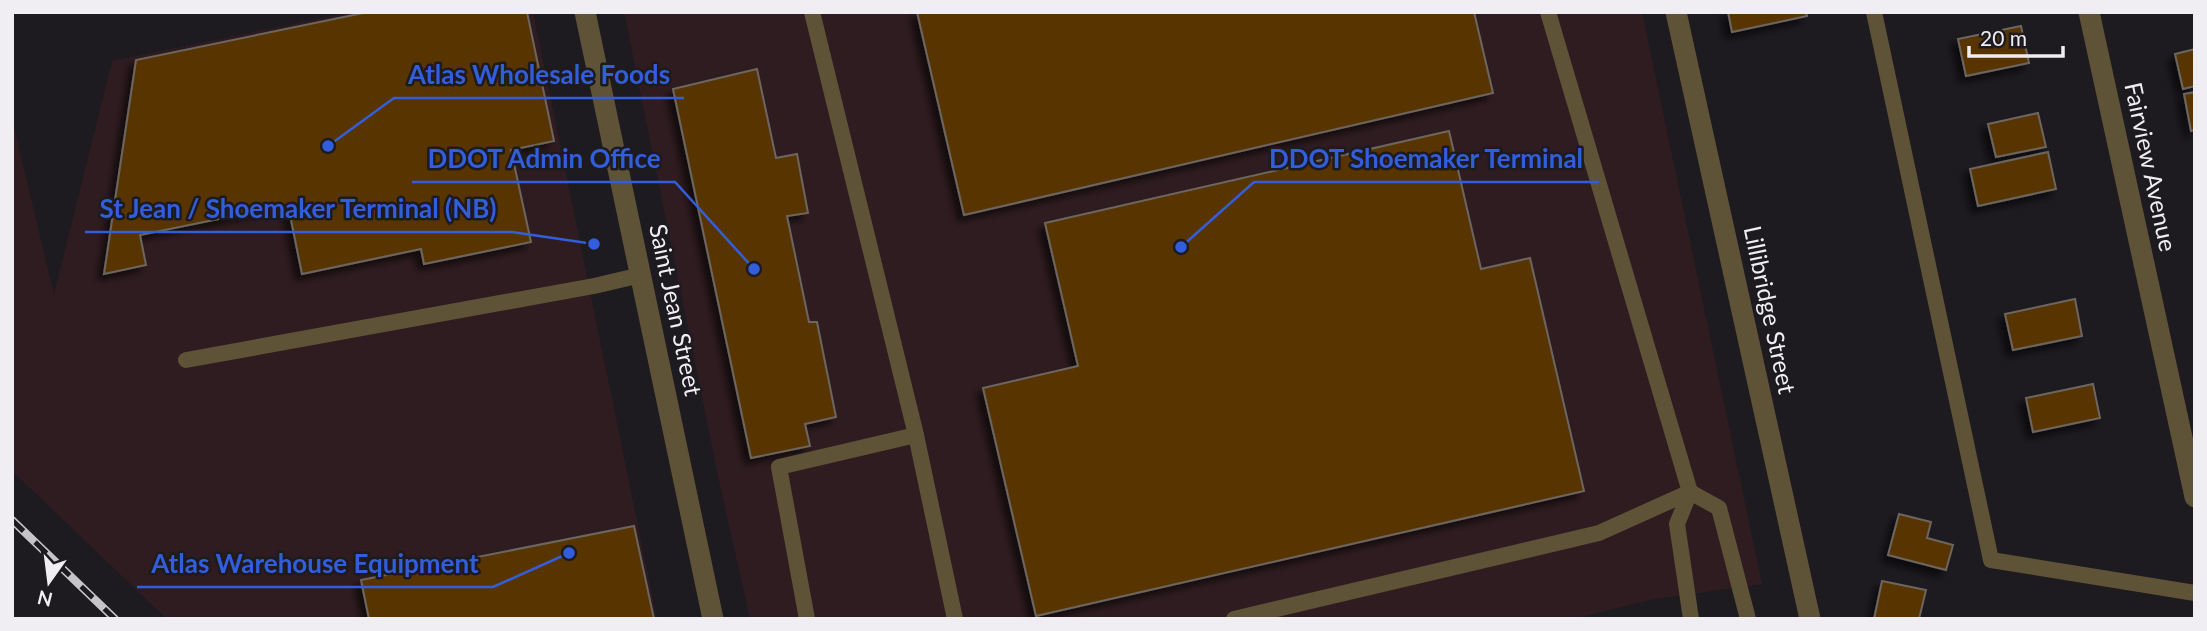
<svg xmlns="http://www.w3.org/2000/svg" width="2207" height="631" font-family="Lato,sans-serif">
<defs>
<filter id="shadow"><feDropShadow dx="-6" dy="6" stdDeviation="3.5" flood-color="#0009"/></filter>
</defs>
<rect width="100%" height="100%" fill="#1d1a20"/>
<g fill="#2f1c20">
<polygon points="352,12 533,12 657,619 167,619 12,471 12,118 54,295 112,61"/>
<polygon points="624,12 1642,12 1762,584 1650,600 1573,619 750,619 719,481"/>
</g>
<g fill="#593500" stroke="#6c6660" stroke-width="2" filter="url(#shadow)">
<polygon points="368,12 527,12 554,141 511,150 531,242 424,264 421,249 302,274 288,205 140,235 146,265 104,274 136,60"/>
<polygon points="917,12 1474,12 1493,93 964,215"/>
<polygon points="1728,12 1806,12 1807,16 1732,32"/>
<polygon points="2021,26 2029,63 1966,76 1958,39"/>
<polygon points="2195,49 2195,86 2183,89 2175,54"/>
<polygon points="757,69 776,158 797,154 808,213 787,216 809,322 817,322 836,417 805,424 810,446 751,458 673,89"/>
<polygon points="2195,92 2195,130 2191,131 2184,94"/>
<polygon points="2038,113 2046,147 1996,157 1988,124"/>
<polygon points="1449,131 1481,269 1530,258 1584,491 1036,616 983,388 1078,366 1045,223"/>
<polygon points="2048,152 2056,189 1978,206 1970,169"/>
<polygon points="2075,299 2082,336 2013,350 2005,314"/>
<polygon points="2093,384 2100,418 2033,432 2026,398"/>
<polygon points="1899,514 1931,522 1927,538 1953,545 1946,570 1888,555"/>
<polygon points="634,526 654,619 369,619 361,580"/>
<polygon points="1882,581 1926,590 1919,619 1874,619"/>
</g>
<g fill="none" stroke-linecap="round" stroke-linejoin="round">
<g stroke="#5e5237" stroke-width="16">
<polyline points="1548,12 1690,492 1677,524 1691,619"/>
<polyline points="1874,12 1991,560 2195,593"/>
<polyline points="186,360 594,286 641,275"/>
<polyline points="916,435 955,619"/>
<polyline points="1690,492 1719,508 1748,619"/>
<polyline points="807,619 779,467 916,435 812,12"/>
<polyline points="1234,619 1599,533 1690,492"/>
</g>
<g stroke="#5e5237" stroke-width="21">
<polyline points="1676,12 1810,619"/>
<polyline points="2089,12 2195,497"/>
</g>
<polyline stroke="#5e5237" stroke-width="21" points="585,12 713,619"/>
<defs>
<polyline id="rail" points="12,520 115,619"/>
</defs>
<use href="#rail" stroke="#c6c4c8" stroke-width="8"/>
<use href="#rail" stroke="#1d1a20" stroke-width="5" stroke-dasharray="16" stroke-linecap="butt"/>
</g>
<g text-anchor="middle" stroke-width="5" stroke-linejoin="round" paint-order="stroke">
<g font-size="24" fill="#f0eef2" stroke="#1d1a20">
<text transform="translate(2150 167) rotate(78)" y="8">Fairview Avenue</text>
<text transform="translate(675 310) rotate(78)" y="8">Saint Jean Street</text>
<text transform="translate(1769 310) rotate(78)" y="8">Lillibridge Street</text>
</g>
</g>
<path fill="none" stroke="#325edb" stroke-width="2.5" d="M328 146L394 98H684M1181 247L1254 182H1599M754 269L675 182H412M594 244L512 232H85M569 553L493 587H137"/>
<g fill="#325edb" stroke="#1d1a20" stroke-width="2.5">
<circle cx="328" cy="146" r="7"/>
<circle cx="1181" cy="247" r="7"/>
<circle cx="754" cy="269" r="7"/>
<circle cx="594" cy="244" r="7"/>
<circle cx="569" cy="553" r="7"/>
</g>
<g font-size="26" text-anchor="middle" font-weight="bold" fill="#325edb" stroke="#1d1a20" stroke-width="5" stroke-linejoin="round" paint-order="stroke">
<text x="539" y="84">Atlas Wholesale Foods</text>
<text x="1426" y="168">DDOT Shoemaker Terminal</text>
<text x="544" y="168">DDOT Admin Office</text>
<text x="298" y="218">St Jean / Shoemaker Terminal (NB)</text>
<text x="315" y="573">Atlas Warehouse Equipment</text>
</g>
<rect width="2207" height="631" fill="none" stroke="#f0eef2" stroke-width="28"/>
<g transform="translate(49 582) rotate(194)" stroke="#1d1a20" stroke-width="5" paint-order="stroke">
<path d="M0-5L12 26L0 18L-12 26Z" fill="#f0eef2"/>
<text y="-10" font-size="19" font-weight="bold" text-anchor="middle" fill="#f0eef2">N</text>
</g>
<path d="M1969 46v10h94v-10" fill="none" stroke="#f0eef2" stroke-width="3.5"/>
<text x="1980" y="46" font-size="21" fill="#f0eef2" stroke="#1d1a20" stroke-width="5" paint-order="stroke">20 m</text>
</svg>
